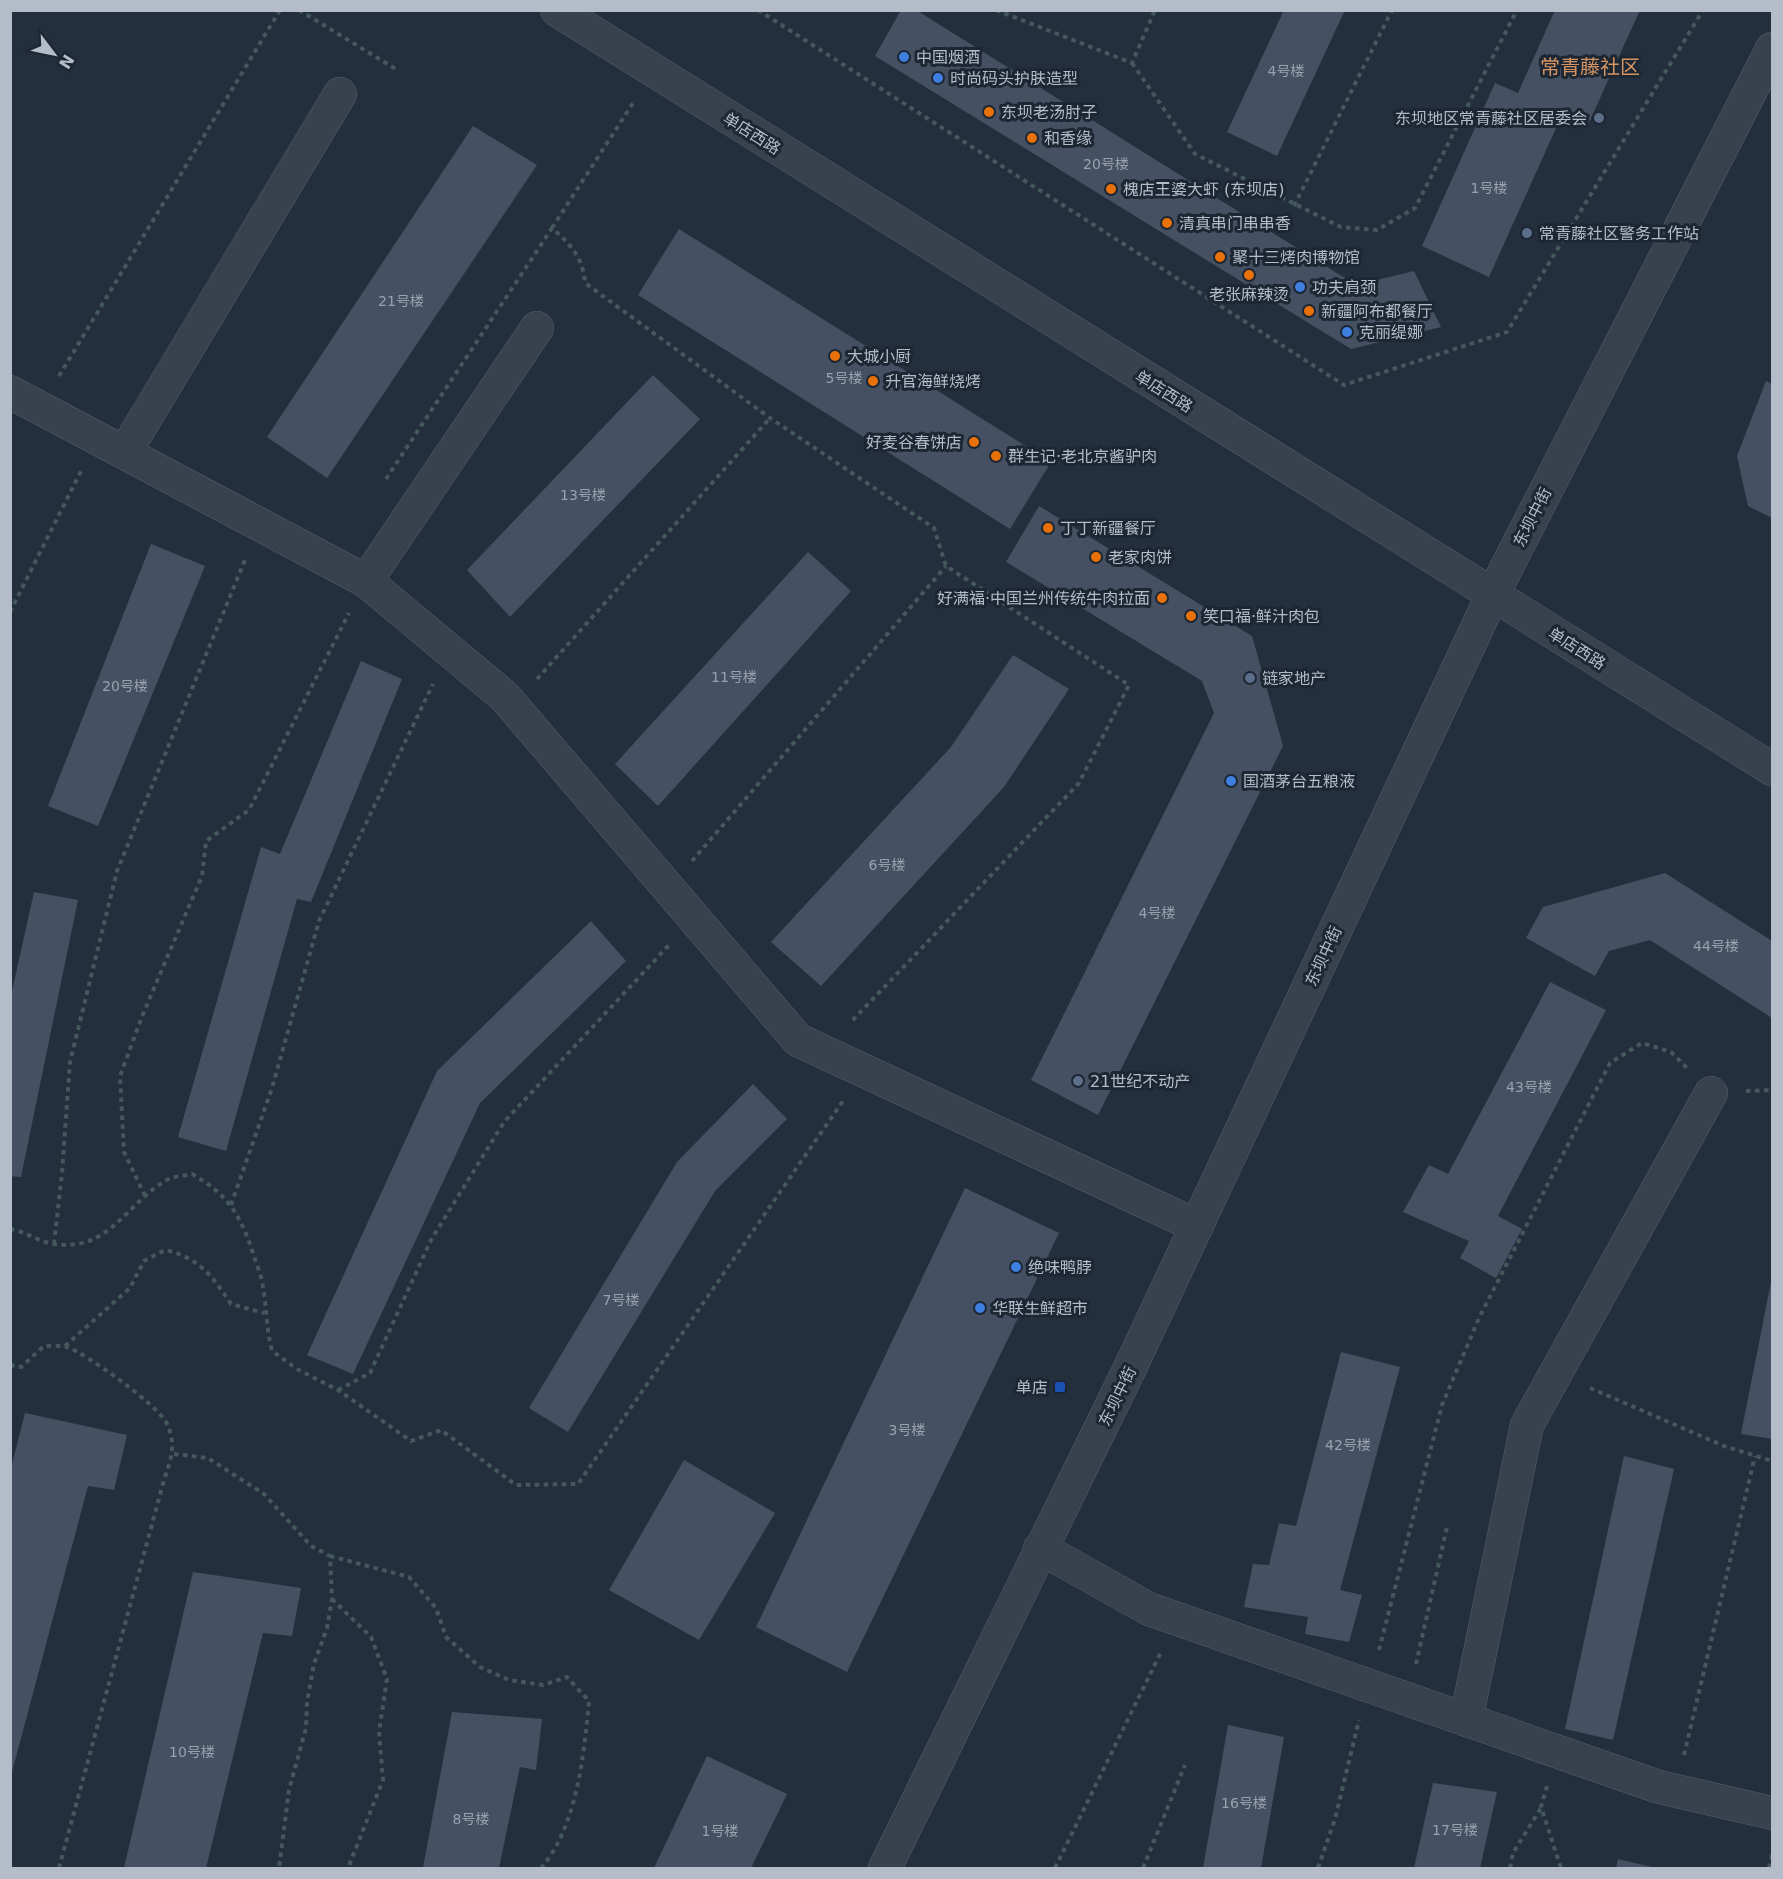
<svg xmlns="http://www.w3.org/2000/svg" width="1783" height="1879" font-family="'DejaVu Sans','Noto Sans SC',sans-serif">
<rect width="100%" height="100%" fill="#242f3e"/>
<g fill="#455162">
<polygon points="901,10 916,10 1356,285 1414,271 1441,327 1351,349 875,56"/>
<polygon points="1284,10 1345,10 1277,156 1227,132"/>
<polygon points="1555,10 1640,10 1586,129 1561,117 1489,277 1422,246 1495,83 1518,93"/>
<polygon points="473,126 537,165 327,478 267,437"/>
<polygon points="679,229 1051,462 1010,529 638,295"/>
<polygon points="653,375 700,419 510,617 467,570"/>
<polygon points="1766,381 1772,384 1772,518 1748,506 1737,456"/>
<polygon points="1039,506 1252,636 1283,746 1098,1115 1031,1080 1214,713 1202,681 1006,562"/>
<polygon points="151,544 205,566 98,826 48,806"/>
<polygon points="808,552 851,591 658,806 615,764"/>
<polygon points="1013,655 1069,689 1004,787 821,986 771,942 951,747"/>
<polygon points="361,661 402,679 311,902 297,899 226,1151 178,1137 261,847 280,854"/>
<polygon points="1665,873 1772,941 1772,1018 1650,940 1609,951 1595,976 1526,938 1543,907"/>
<polygon points="34,892 78,900 21,1177 10,1176 10,1000"/>
<polygon points="591,921 626,961 480,1103 353,1374 307,1355 437,1071"/>
<polygon points="1550,982 1606,1010 1498,1216 1522,1229 1496,1278 1460,1258 1469,1241 1403,1212 1429,1165 1448,1174"/>
<polygon points="753,1084 787,1119 715,1191 568,1432 529,1408 677,1162"/>
<polygon points="965,1188 1059,1233 847,1672 756,1627"/>
<polygon points="1771,1282 1772,1282 1772,1439 1741,1434"/>
<polygon points="1341,1352 1400,1367 1340,1590 1362,1595 1349,1642 1305,1634 1308,1617 1244,1607 1253,1564 1269,1565 1279,1523 1296,1526"/>
<polygon points="25,1413 127,1435 114,1490 88,1486 11,1776 10,1472"/>
<polygon points="1624,1456 1674,1469 1613,1740 1565,1729"/>
<polygon points="684,1460 775,1513 699,1640 609,1590"/>
<polygon points="193,1572 301,1588 292,1636 263,1633 206,1868 124,1868"/>
<polygon points="452,1712 542,1719 536,1770 520,1767 499,1868 423,1868"/>
<polygon points="1228,1725 1284,1737 1261,1868 1203,1868"/>
<polygon points="707,1756 787,1794 751,1868 654,1868"/>
<polygon points="1433,1783 1497,1792 1480,1868 1414,1868"/>
<polygon points="1618,1859 1656,1868 1616,1868"/>
</g>
<g fill="none" stroke-linecap="round" stroke-linejoin="round">
<defs>
<g id="minor">
<polyline points="557,10 1772,769"/>
<polyline points="10,392 366,581 505,697 798,1040 1197,1226"/>
<polyline points="125,452 340,94"/>
<polyline points="366,581 537,328"/>
<polyline points="1040,1548 1149,1609 1659,1787 1772,1813"/>
<polyline points="1466,1720 1527,1425 1711,1093"/>
<polyline points="885,1868 1129,1370 1492,596 1772,49"/>
</g>
</defs>
<use href="#minor" stroke="#565f6c" stroke-width="34"/>
<g stroke="#44595c" stroke-width="4" stroke-dasharray="4.5 4.5" stroke-linecap="butt">
<polyline points="299,10 399,71"/>
<polyline points="758,10 1344,385 1507,332 1703,10"/>
<polyline points="996,10 1132,63 1155,10"/>
<polyline points="1132,63 1195,154 1341,227 1377,230 1415,208 1517,10"/>
<polyline points="1294,206 1392,10"/>
<polyline points="552,228 635,100"/>
<polyline points="59,376 280,10"/>
<path d="M386,479L552,228C570,244 583,257 585,283L770,418L934,528L946,566L1129,685L1079,783L850,1023"/>
<polyline points="10,612 81,471"/>
<polyline points="537,679 770,418"/>
<polyline points="692,861 946,566"/>
<polyline points="1746,1091 1772,1090"/>
<polyline points="145,1196 124,1152 120,1076 143,1014 202,876 206,841 249,810 349,613"/>
<polyline points="231,1205 272,1088 319,921 433,684"/>
<path d="M10,1229C25,1231 39,1242 54,1244C109,1252 125,1205 165,1181C172,1176 184,1176 192,1174C229,1195 241,1216 254,1256C257,1266 262,1277 263,1287C267,1310 266,1327 272,1351L297,1369L338,1390L411,1441L441,1430L516,1485L578,1484L843,1101"/>
<polyline points="54,1244 62,1173 70,1062 117,871 245,560"/>
<path d="M65,1346L130,1288L144,1261L165,1250C200,1258 212,1276 231,1304L264,1313"/>
<path d="M10,1365L21,1367L44,1346C51,1346 60,1345 67,1347C87,1354 157,1405 166,1422C177,1443 171,1460 164,1480L59,1868"/>
<polyline points="1590,1388 1724,1446 1772,1461"/>
<polyline points="338,1390 370,1373 431,1240 504,1122 669,945"/>
<polyline points="174,1454 208,1458 239,1478 264,1494 311,1546 330,1556 332,1599 327,1628 314,1664 307,1702 306,1728 289,1790 279,1868"/>
<path d="M330,1556L409,1577L436,1608L446,1637L480,1667L509,1680L543,1685L567,1677L589,1701C584,1754 577,1827 541,1868"/>
<polyline points="332,1599 371,1637 387,1679 379,1732 383,1780 348,1868"/>
<polyline points="1379,1650 1442,1405 1479,1318 1610,1063 1642,1043 1671,1052 1687,1068"/>
<polyline points="1416,1664 1447,1527"/>
<polyline points="1684,1755 1755,1456"/>
<polyline points="1547,1786 1541,1807 1561,1868"/>
<polyline points="1055,1868 1161,1652"/>
<polyline points="1143,1868 1185,1765"/>
<polyline points="1318,1868 1335,1819 1359,1720"/>
<polyline points="1510,1868 1513,1853 1541,1808"/>
<polyline points="1769,1868 1772,1855"/>
</g>
<use href="#minor" stroke="#38414e" stroke-width="33"/>
</g>
<g fill="#3f7fe0" stroke="#1d2633" stroke-width="2">
<circle cx="904" cy="57" r="6"/>
<circle cx="938" cy="78" r="6"/>
<circle cx="1300" cy="287" r="6"/>
<circle cx="1347" cy="332" r="6"/>
<circle cx="1231" cy="781" r="6"/>
<circle cx="1016" cy="1267" r="6"/>
<circle cx="980" cy="1308" r="6"/>
</g>
<g fill="#e8710a" stroke="#1d2633" stroke-width="2">
<circle cx="989" cy="112" r="6"/>
<circle cx="1032" cy="138" r="6"/>
<circle cx="1111" cy="189" r="6"/>
<circle cx="1167" cy="223" r="6"/>
<circle cx="1220" cy="257" r="6"/>
<circle cx="1249" cy="275" r="6"/>
<circle cx="1309" cy="311" r="6"/>
<circle cx="835" cy="356" r="6"/>
<circle cx="873" cy="381" r="6"/>
<circle cx="974" cy="442" r="6"/>
<circle cx="996" cy="456" r="6"/>
<circle cx="1048" cy="528" r="6"/>
<circle cx="1096" cy="557" r="6"/>
<circle cx="1162" cy="598" r="6"/>
<circle cx="1191" cy="616" r="6"/>
</g>
<g fill="#5c6f8a" stroke="#1d2633" stroke-width="2">
<circle cx="1599" cy="118" r="6"/>
<circle cx="1527" cy="233" r="6"/>
<circle cx="1250" cy="678" r="6"/>
<circle cx="1078" cy="1081" r="6"/>
</g>
<rect fill="#1a4fb4" stroke="#1d2633" stroke-width="2" x="1054" y="1381" width="12" height="12" rx="3"/>
<g text-anchor="middle" stroke-width="6" stroke-linejoin="round" paint-order="stroke">
<g font-size="14" fill="#98a1af">
<text x="1286" y="76">4号楼</text>
<text x="1106" y="169">20号楼</text>
<text x="1489" y="193">1号楼</text>
<text x="401" y="306">21号楼</text>
<text x="844" y="383">5号楼</text>
<text x="583" y="500">13号楼</text>
<text x="734" y="682">11号楼</text>
<text x="125" y="691">20号楼</text>
<text x="887" y="870">6号楼</text>
<text x="1157" y="918">4号楼</text>
<text x="1716" y="951">44号楼</text>
<text x="1529" y="1092">43号楼</text>
<text x="621" y="1305">7号楼</text>
<text x="907" y="1435">3号楼</text>
<text x="1348" y="1450">42号楼</text>
<text x="192" y="1757">10号楼</text>
<text x="1244" y="1808">16号楼</text>
<text x="471" y="1824">8号楼</text>
<text x="1455" y="1835">17号楼</text>
<text x="720" y="1836">1号楼</text>
</g>
<g font-size="16" fill="#b4bcc9" stroke="#1d2633" text-anchor="start">
<text x="916" y="63">中国烟酒</text>
<text x="950" y="84">时尚码头护肤造型</text>
<text x="1001" y="118">东坝老汤肘子</text>
<text x="1587" y="124" text-anchor="end">东坝地区常青藤社区居委会</text>
<text x="1044" y="144">和香缘</text>
<text x="1123" y="195">槐店王婆大虾 (东坝店)</text>
<text x="1179" y="229">清真串门串串香</text>
<text x="1539" y="239">常青藤社区警务工作站</text>
<text x="1232" y="263">聚十三烤肉博物馆</text>
<text x="1312" y="293">功夫肩颈</text>
<text x="1249" y="300" text-anchor="middle">老张麻辣烫</text>
<text x="1321" y="317">新疆阿布都餐厅</text>
<text x="1359" y="338">克丽缇娜</text>
<text x="847" y="362">大城小厨</text>
<text x="885" y="387">升官海鲜烧烤</text>
<text x="962" y="448" text-anchor="end">好麦谷春饼店</text>
<text x="1008" y="462">群生记·老北京酱驴肉</text>
<text x="1060" y="534">丁丁新疆餐厅</text>
<text x="1108" y="563">老家肉饼</text>
<text x="1150" y="604" text-anchor="end">好满福·中国兰州传统牛肉拉面</text>
<text x="1203" y="622">笑口福·鲜汁肉包</text>
<text x="1262" y="684">链家地产</text>
<text x="1243" y="787">国酒茅台五粮液</text>
<text x="1090" y="1087">21世纪不动产</text>
<text x="1028" y="1273">绝味鸭脖</text>
<text x="992" y="1314">华联生鲜超市</text>
<text x="1048" y="1393" text-anchor="end">单店</text>
</g>
<g font-size="16" fill="#b4bcc9" stroke="#1d2633">
<text transform="translate(752 133) rotate(32)" y="6">单店西路</text>
<text transform="translate(1164 391) rotate(32)" y="6">单店西路</text>
<text transform="translate(1532 517) rotate(-63)" y="6">东坝中街</text>
<text transform="translate(1577 648) rotate(32)" y="6">单店西路</text>
<text transform="translate(1323 956) rotate(-65)" y="6">东坝中街</text>
<text transform="translate(1117 1396) rotate(-64)" y="6">东坝中街</text>
</g>
<g font-size="20" fill="#d59563" stroke="#1d2633">
<text x="1590" y="74">常青藤社区</text>
</g>
</g>
<rect width="1783" height="1879" fill="none" stroke="#b4bcc9" stroke-width="24"/>
<g transform="translate(54 54) rotate(122)" stroke="#1d2633" stroke-width="4.5" paint-order="stroke">
<path d="M0-4.5L10 22L0 15L-10 22Z" fill="#b4bcc9"/>
<text y="-9" font-size="16" font-weight="bold" text-anchor="middle" fill="#b4bcc9">N</text>
</g>
</svg>
